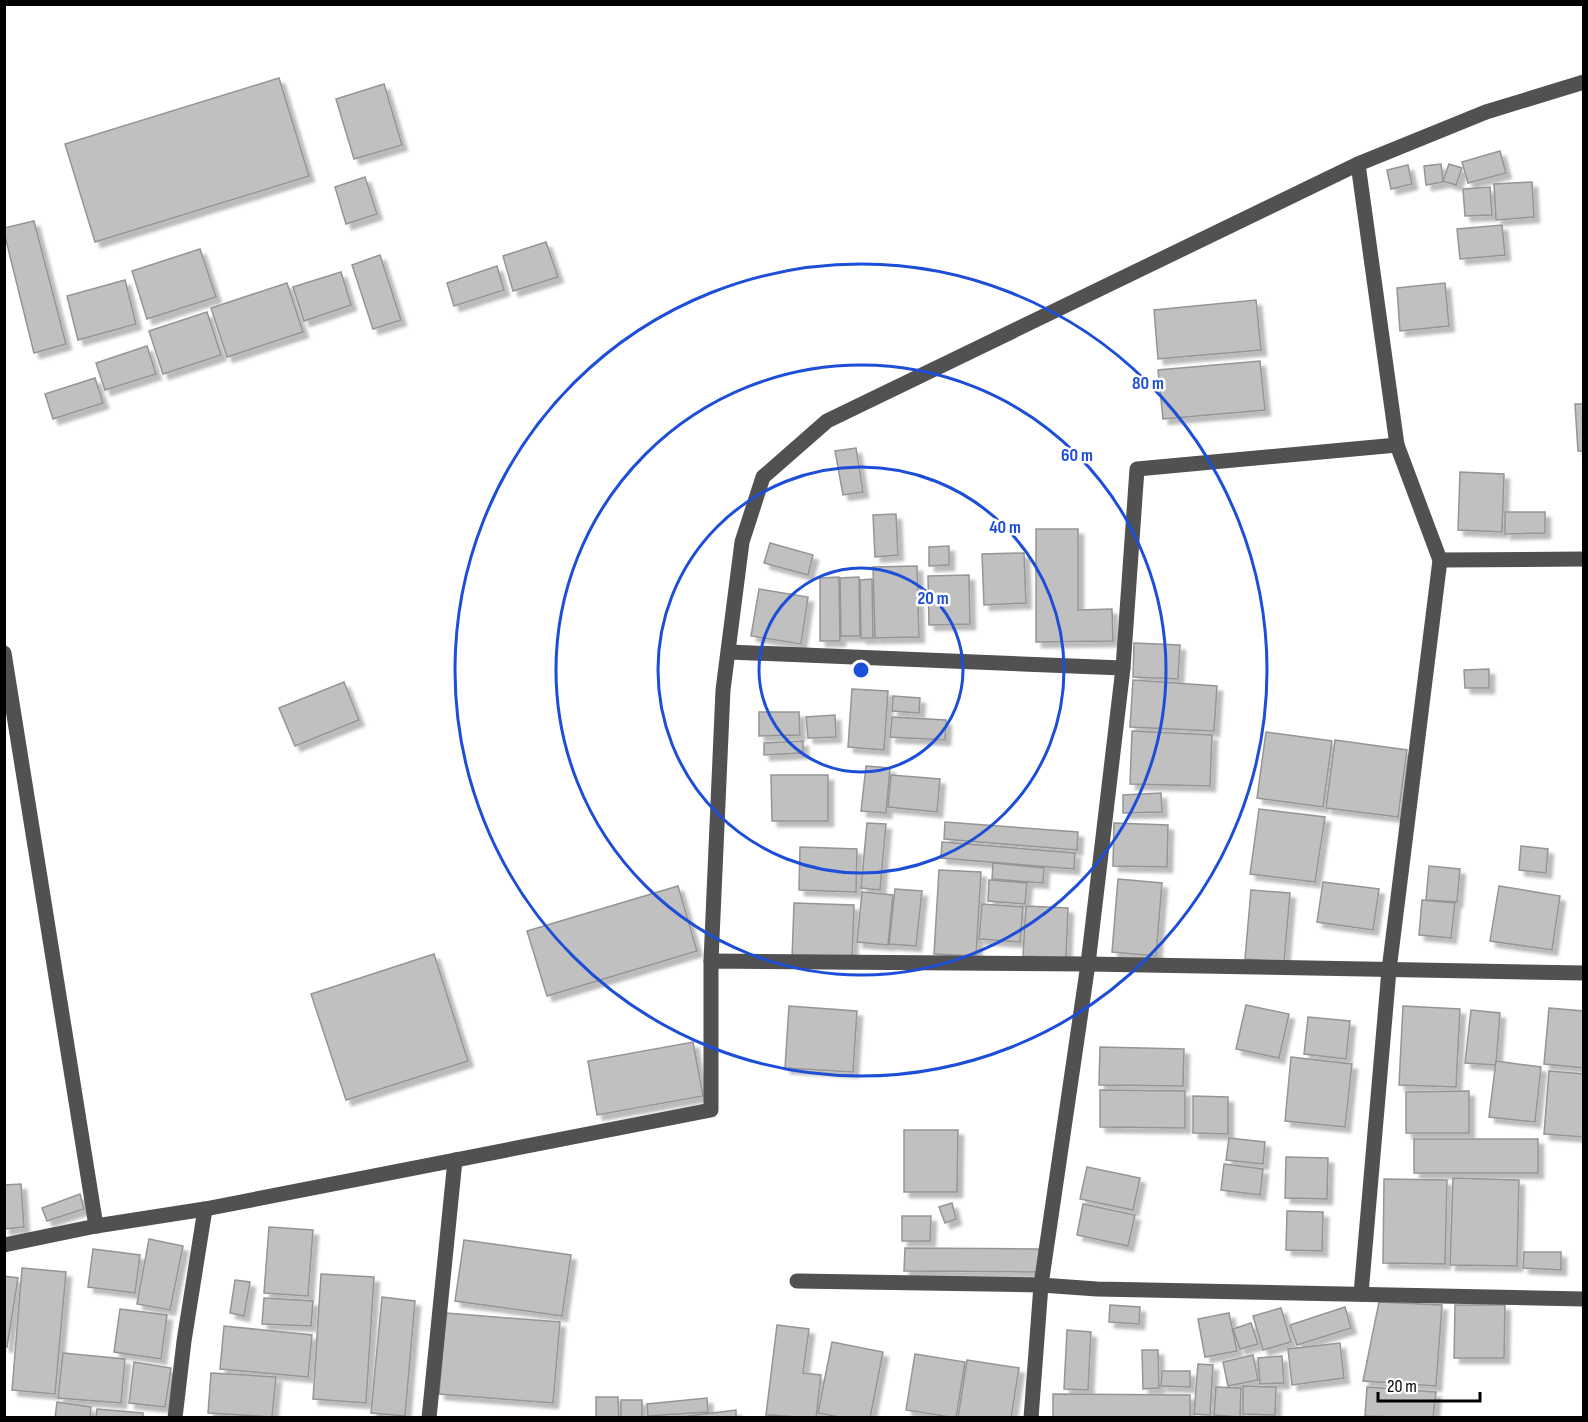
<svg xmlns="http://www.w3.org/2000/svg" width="1588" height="1422" font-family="'Sofia Sans Condensed',sans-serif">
<defs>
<filter id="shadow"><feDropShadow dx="5.5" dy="5.5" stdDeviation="1.5" flood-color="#0004"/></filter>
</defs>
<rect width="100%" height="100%" fill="#fff"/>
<g fill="#c0c0c0" stroke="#959595" stroke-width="1.5" filter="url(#shadow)">
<polygon points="279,78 309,176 95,242 65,144"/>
<polygon points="384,84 402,145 354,159 336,99"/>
<polygon points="1500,151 1506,173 1468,183 1462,162"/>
<polygon points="1441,164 1443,182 1426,185 1424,166"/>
<polygon points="1449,164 1462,168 1456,185 1443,181"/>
<polygon points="1408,165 1412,184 1391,189 1387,170"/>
<polygon points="365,177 377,214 346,224 335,187"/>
<polygon points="1532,182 1534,217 1496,220 1494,184"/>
<polygon points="1490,187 1492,215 1465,216 1463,189"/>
<polygon points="34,221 66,344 34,353 4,232 4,228"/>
<polygon points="1502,225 1505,255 1460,259 1457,229"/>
<polygon points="546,242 558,277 513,291 503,256"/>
<polygon points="200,249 216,297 147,319 132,271"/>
<polygon points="380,255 401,320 373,329 352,265"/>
<polygon points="497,266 504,290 454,306 447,283"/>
<polygon points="341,272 351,305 304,321 293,287"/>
<polygon points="125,280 136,324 78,340 67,296"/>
<polygon points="287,283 303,332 227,357 211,308"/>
<polygon points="1445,283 1449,326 1400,331 1397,288"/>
<polygon points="1256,300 1261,350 1158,359 1154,310"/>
<polygon points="207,312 221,355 163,374 149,331"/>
<polygon points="147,346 156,374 105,390 96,363"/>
<polygon points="1260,361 1265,410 1163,419 1158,370"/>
<polygon points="95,378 103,403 53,419 45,394"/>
<polygon points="1575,404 1584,404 1584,451 1578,451"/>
<polygon points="856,448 863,492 843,495 835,451"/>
<polygon points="1460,472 1504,474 1502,532 1458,530"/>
<polygon points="1505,512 1545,512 1545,533 1505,534"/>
<polygon points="896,514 898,555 875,557 873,515"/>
<polygon points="1036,529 1078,529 1078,610 1112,609 1113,641 1036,642"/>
<polygon points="770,543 813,555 808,575 764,563"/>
<polygon points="949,546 949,565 929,566 929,547"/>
<polygon points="1024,553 1026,603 984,605 982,554"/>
<polygon points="917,566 919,637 875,638 873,567"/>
<polygon points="969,575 970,624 929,625 928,576"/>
<polygon points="839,577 840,641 820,641 820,578"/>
<polygon points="859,577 860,636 841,636 840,578"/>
<polygon points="872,579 873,638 861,638 860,580"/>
<polygon points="759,589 808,597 801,644 751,636"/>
<polygon points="1134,643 1180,645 1178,679 1133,677"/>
<polygon points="1489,669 1489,688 1465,688 1464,670"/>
<polygon points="1133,680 1217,686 1214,731 1130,727"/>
<polygon points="344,682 359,720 295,746 279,708"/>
<polygon points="852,689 888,691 884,750 848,747"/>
<polygon points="893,696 920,698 919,713 892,711"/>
<polygon points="759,712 799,712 800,735 759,736"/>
<polygon points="835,715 836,737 808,738 806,717"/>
<polygon points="892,717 946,720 945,740 890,737"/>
<polygon points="1132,731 1212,735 1210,786 1130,784"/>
<polygon points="1266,732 1332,741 1323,807 1257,798"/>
<polygon points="1335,740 1407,750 1398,817 1326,808"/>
<polygon points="803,741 803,753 764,755 764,743"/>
<polygon points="866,766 890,768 886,813 861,811"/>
<polygon points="771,775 828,775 828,821 772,821"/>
<polygon points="891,775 940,779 937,812 888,807"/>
<polygon points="1161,793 1162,812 1123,813 1123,795"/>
<polygon points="1259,809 1325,817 1315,882 1250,874"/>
<polygon points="945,822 1078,832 1077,850 944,839"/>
<polygon points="867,823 886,824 880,890 861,888"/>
<polygon points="1114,823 1168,825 1167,867 1113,866"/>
<polygon points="942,842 1075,853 1074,869 941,858"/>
<polygon points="1521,846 1548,849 1546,873 1519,870"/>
<polygon points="800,847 857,849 856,892 799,890"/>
<polygon points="993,863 1044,868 1043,883 992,879"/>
<polygon points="1429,866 1460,869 1457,902 1426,900"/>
<polygon points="939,870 981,872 976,956 934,954"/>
<polygon points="1118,879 1162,883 1156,956 1112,952"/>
<polygon points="989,880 1027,883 1025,904 988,901"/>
<polygon points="1323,882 1379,889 1373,930 1317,922"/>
<polygon points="678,886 697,951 547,996 527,931"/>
<polygon points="1499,886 1560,896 1552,950 1490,941"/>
<polygon points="895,889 922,891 916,946 889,944"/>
<polygon points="1251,890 1290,893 1284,962 1245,959"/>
<polygon points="862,892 893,895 888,945 857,942"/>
<polygon points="1422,900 1455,903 1451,938 1419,935"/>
<polygon points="794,903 854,905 852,961 792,959"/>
<polygon points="982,904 1023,907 1020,942 979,939"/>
<polygon points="1026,906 1068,908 1066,958 1023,956"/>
<polygon points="434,954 468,1061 346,1100 311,994"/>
<polygon points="1246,1005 1289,1014 1279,1058 1236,1049"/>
<polygon points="789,1006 857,1011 853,1072 785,1068"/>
<polygon points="1403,1006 1460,1009 1456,1087 1399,1085"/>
<polygon points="1549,1008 1584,1011 1584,1068 1544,1064"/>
<polygon points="1471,1010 1500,1013 1496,1065 1465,1063"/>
<polygon points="1308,1017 1350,1021 1346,1059 1304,1054"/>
<polygon points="693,1042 703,1096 597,1115 588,1061"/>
<polygon points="1100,1047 1184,1049 1183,1086 1099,1085"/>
<polygon points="1291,1057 1352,1064 1345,1127 1285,1121"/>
<polygon points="1496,1061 1541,1067 1535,1122 1489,1117"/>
<polygon points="1549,1071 1584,1074 1584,1137 1544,1134"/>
<polygon points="1100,1090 1185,1091 1185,1128 1100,1127"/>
<polygon points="1469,1091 1469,1133 1406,1133 1406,1092"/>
<polygon points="1193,1096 1228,1097 1228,1134 1193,1133"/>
<polygon points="904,1130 958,1130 957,1192 904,1192"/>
<polygon points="1229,1138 1265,1142 1263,1164 1226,1160"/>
<rect x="1414" y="1139" width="124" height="34"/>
<polygon points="1286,1157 1328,1158 1327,1199 1285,1198"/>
<polygon points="1224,1164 1263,1169 1260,1195 1221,1190"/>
<polygon points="1087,1167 1140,1178 1133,1210 1080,1199"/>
<polygon points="1453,1178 1519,1180 1517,1266 1450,1265"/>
<polygon points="1384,1179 1447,1180 1445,1264 1383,1263"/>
<polygon points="21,1184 24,1227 4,1229 4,1185"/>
<polygon points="80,1194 84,1209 47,1221 42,1208"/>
<polygon points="952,1203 956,1219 945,1223 939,1207"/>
<polygon points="1083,1204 1135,1215 1128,1246 1077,1235"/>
<polygon points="1287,1211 1323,1212 1322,1251 1286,1250"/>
<polygon points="902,1216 931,1216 930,1241 902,1241"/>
<polygon points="269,1227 313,1230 308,1296 264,1293"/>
<polygon points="149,1239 183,1246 170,1310 137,1304"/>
<polygon points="464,1240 571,1255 562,1316 455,1301"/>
<polygon points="905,1248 1039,1249 1038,1272 904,1271"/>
<polygon points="93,1249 140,1255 135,1293 88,1287"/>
<polygon points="1524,1252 1561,1252 1561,1270 1523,1268"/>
<polygon points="22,1268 66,1272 55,1394 12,1390"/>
<polygon points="321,1274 374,1277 366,1403 313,1399"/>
<polygon points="4,1276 18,1278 7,1347 4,1346"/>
<polygon points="235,1280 250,1282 244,1316 230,1313"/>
<polygon points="382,1297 415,1301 405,1416 371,1413"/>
<polygon points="264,1298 313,1301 311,1326 262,1324"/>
<polygon points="1379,1302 1442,1305 1436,1386 1363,1381"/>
<polygon points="1110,1305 1140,1307 1139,1324 1109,1322"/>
<polygon points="1455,1305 1505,1305 1504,1358 1454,1358"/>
<polygon points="1345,1307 1351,1328 1297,1345 1290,1325"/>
<polygon points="1281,1308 1291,1342 1263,1350 1253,1316"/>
<polygon points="120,1309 167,1315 161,1359 114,1352"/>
<polygon points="446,1313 560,1322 553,1403 439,1394"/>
<polygon points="1229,1313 1237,1351 1205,1357 1198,1319"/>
<polygon points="1251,1323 1258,1344 1240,1349 1233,1329"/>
<polygon points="777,1325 809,1329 803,1373 821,1375 816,1418 766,1415"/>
<polygon points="224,1326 312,1335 308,1377 220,1369"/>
<polygon points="1067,1330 1091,1332 1088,1390 1064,1389"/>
<polygon points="832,1342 883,1352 870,1418 844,1418 818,1413"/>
<polygon points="1340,1343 1344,1378 1292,1385 1288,1349"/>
<polygon points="1142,1350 1158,1350 1159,1388 1143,1389"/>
<polygon points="63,1353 125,1359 121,1403 58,1398"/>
<polygon points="915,1354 965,1362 956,1418 906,1410"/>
<polygon points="1253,1355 1258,1380 1228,1386 1223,1362"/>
<polygon points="1282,1356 1284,1383 1260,1384 1258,1358"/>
<polygon points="967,1360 1019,1368 1011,1418 958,1418"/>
<polygon points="134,1362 171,1368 165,1407 129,1403"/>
<polygon points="1198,1364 1213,1365 1210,1415 1194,1414"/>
<polygon points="1162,1371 1190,1371 1190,1387 1161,1386"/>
<polygon points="211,1373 276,1377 272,1417 208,1413"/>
<polygon points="1243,1386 1276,1387 1275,1415 1243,1414"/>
<polygon points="1216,1387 1241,1388 1240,1417 1214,1415"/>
<polygon points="1367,1387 1436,1392 1433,1418 1365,1416"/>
<polygon points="1053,1394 1190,1395 1190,1418 1053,1418"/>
<polygon points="596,1397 618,1397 619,1418 596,1418"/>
<polygon points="707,1398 708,1412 648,1416 647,1404"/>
<rect x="621" y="1400" width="21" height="18"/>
<polygon points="57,1402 91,1407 90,1418 55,1418"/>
<polygon points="97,1409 143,1413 143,1418 96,1418"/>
<polygon points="736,1410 736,1418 688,1418 688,1416"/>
</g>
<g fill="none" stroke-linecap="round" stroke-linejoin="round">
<g stroke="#515151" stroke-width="15">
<polyline points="1358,164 1397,445 1440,560 1389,970 1361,1294"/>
<polyline points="1440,560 1584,559"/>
<polyline points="729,652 1123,668"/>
<polyline points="4,653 96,1226"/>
<polyline points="711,961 723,690 742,542 763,477 827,421 1358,164 1486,112 1584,82"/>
<polyline points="4,1245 96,1226 205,1209 711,1110 711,961 1088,964 1584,973"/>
<polyline points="797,1281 1041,1285 1097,1289 1584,1299"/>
<polyline points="175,1418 184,1341 205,1209"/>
<polyline points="429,1418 455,1160"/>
<polyline points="1031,1418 1041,1285 1088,964 1123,668 1137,469 1397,445"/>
</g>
</g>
<g fill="none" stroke="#1d4ed8" stroke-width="3">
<circle cx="861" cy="670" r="102"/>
<circle cx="861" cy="670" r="203"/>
<circle cx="861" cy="670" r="305"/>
<circle cx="861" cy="670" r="406"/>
</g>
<circle cx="861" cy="670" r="9" fill="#1d4ed8" stroke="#fff" stroke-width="3"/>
<g font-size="18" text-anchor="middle" font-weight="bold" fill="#1d4ed8" stroke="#fff" stroke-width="5" stroke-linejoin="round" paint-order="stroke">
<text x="1148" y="389">80 m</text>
<text x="1077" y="461">60 m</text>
<text x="1005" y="533">40 m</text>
<text x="933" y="604">20 m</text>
</g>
<rect width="1588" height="1422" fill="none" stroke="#000000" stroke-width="12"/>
<path d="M1378 1392v9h102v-9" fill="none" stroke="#000000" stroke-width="3"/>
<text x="1387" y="1392" font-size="18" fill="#000000" stroke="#ffffff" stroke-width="4.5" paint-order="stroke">20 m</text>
</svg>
